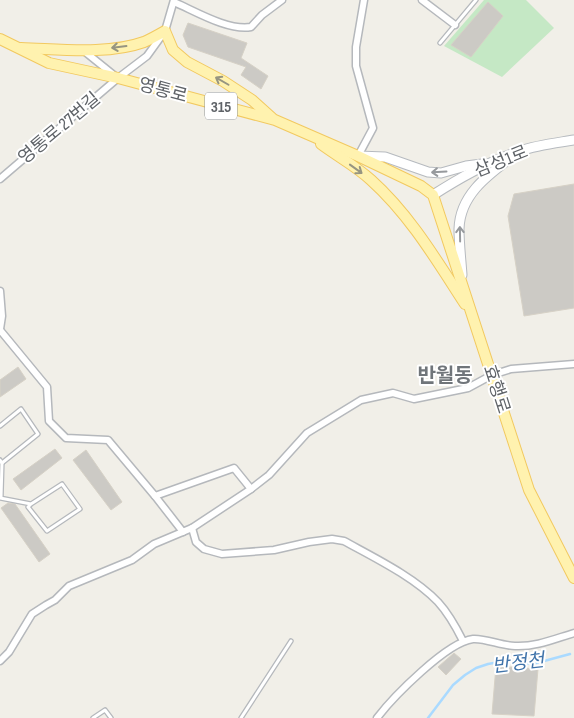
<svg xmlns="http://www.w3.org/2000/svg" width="574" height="718" font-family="'Sofia Sans Condensed','Noto Sans KR',sans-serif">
<rect width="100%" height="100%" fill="#f1efe8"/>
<polygon fill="#c5e8c5" points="484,0 526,0 554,28 502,77 444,46"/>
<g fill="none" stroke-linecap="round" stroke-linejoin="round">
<polyline stroke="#aadaff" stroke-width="2.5" points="428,718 453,685 465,675 476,668 488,664 505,661 533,664 570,654"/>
</g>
<g fill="#cccac5" stroke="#d6d1c6">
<polygon points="488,2 503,16 471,57 451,45"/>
<polygon points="188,23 247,43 241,58 268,76 261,89 241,75 246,67 188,47 183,35"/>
<polygon points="574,184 574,308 524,316 508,216 514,194"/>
<polygon points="18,367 26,379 0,397 0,380"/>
<polygon points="55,449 62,458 21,490 13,479"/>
<polygon points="86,450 122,502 111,510 73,460"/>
<polygon points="8,503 15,504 50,554 39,562 1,508"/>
<polygon points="454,653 461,659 446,675 438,667"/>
<polygon points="496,666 538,669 534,716 492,714"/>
</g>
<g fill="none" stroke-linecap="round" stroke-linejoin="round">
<defs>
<g id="service">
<polyline points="440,43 476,0"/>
<polyline points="0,426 21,409 38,434 2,463"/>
<polyline points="0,460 2,463 1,497"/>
<polyline points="0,498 31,504 62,484 80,509 47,531 28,507 31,504"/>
<polyline points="93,718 105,710 111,718"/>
<polyline points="241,718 291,641"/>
</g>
<g id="minor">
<polyline points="422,0 455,25"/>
<path d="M174,2C195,11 228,31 251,27L262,15L282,0"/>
<polyline points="84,51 115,76"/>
<polyline points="358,156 373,128 356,66 356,47 364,0"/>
<polyline points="0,179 118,78 147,56 165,31 174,0"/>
<polyline points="0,291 2,316 0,329"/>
<polyline points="0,330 47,387 49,421 66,438 108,440 155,496 234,468 251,489"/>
<polyline points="155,496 183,532"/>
<path d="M192,528L196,542L204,549L222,554L274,550L309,542L332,539L344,541C375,558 414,577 438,602C449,614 456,627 463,641"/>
<polyline points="0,661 9,652 32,614 46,605 55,600 69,586 132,560 154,544 192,528 251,489 269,475 307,433 361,400 393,393 414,399 468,388 492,375 511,369 574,364"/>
<path d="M377,718C393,697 447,642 473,639C485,638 502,646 515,646C536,647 554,639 574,633"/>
</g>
<g id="secondary">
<polyline points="358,156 385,157 428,172 441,173 466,166 482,164"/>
<path d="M433,195C461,177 489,161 520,151C537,145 556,143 574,140"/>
<path d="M462,275C461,260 459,244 459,229C460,191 494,171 521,150"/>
</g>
<g id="primary">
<polyline points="0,39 49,63 118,78 275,120 358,156 421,186 433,195 529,490 574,578"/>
<path d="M21,48C59,49 108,55 144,42C151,39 158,35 165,31L173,50L187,62L223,81L252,100L272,118"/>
<path d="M321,144C337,156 356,166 371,180C410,215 437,261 465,304"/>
</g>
</defs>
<use href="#service" stroke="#b5b8bc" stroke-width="5.5"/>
<use href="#minor" stroke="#b5b8bc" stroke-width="9"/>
<use href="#secondary" stroke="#b6babf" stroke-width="11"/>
<use href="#primary" stroke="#f2c960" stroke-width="12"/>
<use href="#service" stroke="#fff" stroke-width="3"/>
<use href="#minor" stroke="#fff" stroke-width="6"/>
<use href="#secondary" stroke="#fff" stroke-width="9"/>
<use href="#primary" stroke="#fff2af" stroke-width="10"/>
</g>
<defs><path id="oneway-shaft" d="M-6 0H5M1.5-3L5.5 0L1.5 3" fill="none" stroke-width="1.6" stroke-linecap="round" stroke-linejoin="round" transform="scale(1.25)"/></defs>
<g stroke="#979581">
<use href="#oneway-shaft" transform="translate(119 47) rotate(173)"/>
<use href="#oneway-shaft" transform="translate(222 81) rotate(-150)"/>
<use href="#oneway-shaft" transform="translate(356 169) rotate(36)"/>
</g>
<g stroke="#979a9d">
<use href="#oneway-shaft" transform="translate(439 172) rotate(177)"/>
<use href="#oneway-shaft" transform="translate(460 234) rotate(-91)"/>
</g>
<g text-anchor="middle" stroke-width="4" stroke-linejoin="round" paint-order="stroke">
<rect fill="#fff" stroke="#8f9295" stroke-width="1" x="205" y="92.5" width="32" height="27" rx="4"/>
<g font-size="16" font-weight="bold" fill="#5f6368">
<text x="221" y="112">315</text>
</g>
<g font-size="18" fill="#5f6368" stroke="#fff">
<text transform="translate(163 90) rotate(15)" y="6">영통로</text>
<text transform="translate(59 128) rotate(-40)" y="6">영통로 27번길</text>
<text transform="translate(501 161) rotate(-22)" y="6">삼성1로</text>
<text transform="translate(497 389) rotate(72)" y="6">효행로</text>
</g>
<g font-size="19" font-style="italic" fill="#4174aa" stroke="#fff">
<text transform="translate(518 662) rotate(-7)" y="7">반정천</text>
</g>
<g font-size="20" font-weight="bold" fill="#70757a" stroke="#fff">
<text x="445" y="382">반월동</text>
</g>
</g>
</svg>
